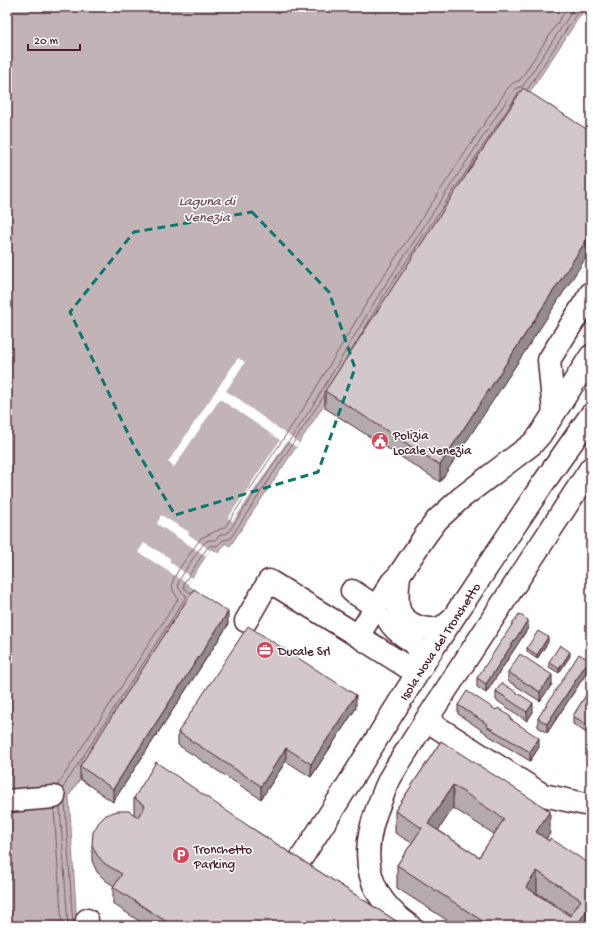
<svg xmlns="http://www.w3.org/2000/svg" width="598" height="933" font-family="'Gochi Hand',sans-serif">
<rect width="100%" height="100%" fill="#fff"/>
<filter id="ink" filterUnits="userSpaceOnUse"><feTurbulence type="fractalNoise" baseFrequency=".025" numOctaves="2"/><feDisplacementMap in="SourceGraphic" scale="8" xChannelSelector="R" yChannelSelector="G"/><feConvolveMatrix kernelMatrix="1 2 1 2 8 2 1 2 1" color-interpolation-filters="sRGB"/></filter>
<g filter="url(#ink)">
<polygon fill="#c1b3b6" stroke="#91787e" points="7,7 586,7 526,98 387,298 320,411 230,546 225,543 219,553 211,548 187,585 199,593 69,796 77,926 7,926"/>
<g fill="#fff">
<polygon points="238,358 245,362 226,391 242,401 243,403 299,443 296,447 287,441 233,521 228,518 280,440 220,399 174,467 168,462"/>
<polygon points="161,515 189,532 188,534 210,550 206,556 157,524"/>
<polygon points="144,543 170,558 170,562 192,578 188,584 138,552"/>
</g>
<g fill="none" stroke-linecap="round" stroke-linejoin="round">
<g stroke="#7a5a63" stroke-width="1">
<polyline points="527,90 581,7"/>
<polyline points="358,340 384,295 519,92"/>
<polyline points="191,593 184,588 184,583 207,548 211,545 217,546 223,540 230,539 324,396"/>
<polyline points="57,786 178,599 173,590 172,584 174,578 179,569 201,538 225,527 307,403 375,289 508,88 513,83 520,80 568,7"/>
<path d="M62,789L186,597V595C182,593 179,590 178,585C178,579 200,548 205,542L209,540H215L220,535L228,533L312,407L380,293L513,91L517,88L523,86L575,7"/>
<polyline points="65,802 73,926"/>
<polyline points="60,807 68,926"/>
<polyline points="54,809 62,926"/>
</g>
<defs>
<g id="minor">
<polyline points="554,413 549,360 591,293"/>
<path d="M399,575C398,586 396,599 399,610C404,624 425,632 439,628C443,627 447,624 450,622"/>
<polyline points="352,591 376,607"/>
<polyline points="246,621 269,581 358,636"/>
<path d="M389,621C402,643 421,633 420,669"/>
<polyline points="407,667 358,636 392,582 399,575 425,536 437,520 461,498 532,444 540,435 591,356"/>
<polyline points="426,720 543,795 585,804"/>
<polyline points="7,801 54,797"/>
<polyline points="293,871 333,809 435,645 542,485 591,415"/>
<polyline points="87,920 87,926"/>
<path d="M410,926C361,893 360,847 382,797C384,791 387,784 390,778C398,764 406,752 414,739L591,468"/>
</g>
</defs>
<use href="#minor" stroke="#4a1f2b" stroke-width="25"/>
<use href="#minor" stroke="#fff" stroke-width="22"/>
</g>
<g fill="#b5abaf" stroke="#4a1f2b" fill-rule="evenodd">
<polygon points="591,132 440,482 325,408 325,391"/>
<polygon points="228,625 113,802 80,779 80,766"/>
<polygon points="528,628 486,693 477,687 477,678"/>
<polygon points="548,642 537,659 527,652 527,648"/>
<polygon points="570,656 559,673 549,667 549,662"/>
<polygon points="589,669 547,733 538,727 538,718"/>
<polygon points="508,672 552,684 540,701 508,681"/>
<polygon points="591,687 591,736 573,724 573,716"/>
<polygon points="496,691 533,712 527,721 496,700"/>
<polygon points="458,705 496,710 511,720 539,747 530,761 486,734 486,733 458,714"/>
<polygon points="356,708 311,777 286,761 261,799 178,745 178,732"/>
<path d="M441,741L550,833L546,839L591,865V926H456L397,888V865L412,843L395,833V811ZM453,808L494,834L479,857L438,830ZM537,893L571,915L570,916L536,894Z"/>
<polygon points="134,798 250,827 404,926 147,926 113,904 113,887 114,886 105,880 97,872 92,861 92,845 134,814"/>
</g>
<g fill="#938b8e" stroke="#4a1f2b">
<polygon points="591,233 591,250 440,482 440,465"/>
<polygon points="228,612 228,625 113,802 113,789"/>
<polygon points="528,620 528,628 486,693 486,684"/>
<polygon points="548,637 548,642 537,659 537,655"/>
<polygon points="570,652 570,656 559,673 559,669"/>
<polygon points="589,660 589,669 547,733 547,724"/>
<polygon points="552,675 552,684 540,701 540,692"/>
<polygon points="356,695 356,708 311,777 311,764"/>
<polygon points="533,703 533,712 527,721 527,712"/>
<polygon points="539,738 539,747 530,761 530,752"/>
<polygon points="286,748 286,761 261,799 261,786"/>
<polygon points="453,785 453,808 428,846 428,824"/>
<polygon points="550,811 550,833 536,855 536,832"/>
<polygon points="537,871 537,893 526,910 526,887"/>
<polygon points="590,905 590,926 579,926 579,922"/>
</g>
<g fill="#d2c7cb" stroke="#4a1f2b" fill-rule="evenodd">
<polygon points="523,88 591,132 591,233 440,465 325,391"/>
<polygon points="194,589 228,612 113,789 80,766"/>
<polygon points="519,614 528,620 486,684 477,678"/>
<polygon points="248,626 356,695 311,764 286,748 261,786 178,732"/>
<polygon points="538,631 548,637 537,655 527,648"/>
<polygon points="560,645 570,652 559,669 549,662"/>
<polygon points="520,654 552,675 540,692 508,672"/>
<polygon points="579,654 589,660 547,724 538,718"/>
<polygon points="502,683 533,703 527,712 496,691"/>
<polygon points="591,687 591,727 573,716"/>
<polygon points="467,691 496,710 498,708 511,717 510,719 539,738 530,752 486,726 487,724 458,705"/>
<path d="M441,741L550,811L536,832L549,841L550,838L591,865V906L590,905L579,922L585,926H490L397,865L422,828L395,811ZM453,785L504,819L479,857L428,824ZM537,871L581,900L570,916L526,887Z"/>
<polygon points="156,762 250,827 404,926 173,926 113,887 122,874 105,864 97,855 92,845 93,832 99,822 106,815 117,811 129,811 138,817 145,806 134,798"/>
</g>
</g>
<path fill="none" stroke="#0f766e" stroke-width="3" stroke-dasharray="8 5" stroke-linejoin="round" d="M252,212L329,292L355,368L318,472L175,515L134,446L70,312L134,232Z"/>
<defs>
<symbol id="civic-disc" viewBox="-11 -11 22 22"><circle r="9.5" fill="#d1495b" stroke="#fff"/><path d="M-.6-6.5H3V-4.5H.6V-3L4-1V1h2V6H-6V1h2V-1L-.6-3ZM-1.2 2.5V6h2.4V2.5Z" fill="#fff"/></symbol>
<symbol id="office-disc" viewBox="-11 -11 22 22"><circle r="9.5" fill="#d1495b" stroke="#fff"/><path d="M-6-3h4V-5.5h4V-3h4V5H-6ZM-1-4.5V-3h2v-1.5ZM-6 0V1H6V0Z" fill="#fff"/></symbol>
<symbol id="parking-disc" viewBox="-11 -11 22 22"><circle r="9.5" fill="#d1495b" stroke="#fff"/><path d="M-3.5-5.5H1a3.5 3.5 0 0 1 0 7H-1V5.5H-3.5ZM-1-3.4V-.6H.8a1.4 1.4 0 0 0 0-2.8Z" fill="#fff"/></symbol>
</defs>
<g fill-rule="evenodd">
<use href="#civic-disc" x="370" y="431" width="20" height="20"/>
<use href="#office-disc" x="255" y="640" width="20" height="20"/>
<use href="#parking-disc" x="171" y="845" width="20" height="20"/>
</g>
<g text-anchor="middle" stroke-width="3" stroke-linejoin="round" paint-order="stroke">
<g font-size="13" fill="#4a1f2b" stroke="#fff" text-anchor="start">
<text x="393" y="439">Polizia<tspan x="393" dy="15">Locale Venezia</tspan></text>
<text x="278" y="655">Ducale Srl</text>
<text x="194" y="853">Tronchetto<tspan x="194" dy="15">Parking</tspan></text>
</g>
<g font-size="13" fill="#4a1f2b" stroke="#fff">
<text transform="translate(439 641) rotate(-57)" y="5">Isola Nova del Tronchetto</text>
</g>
<g font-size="14" font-style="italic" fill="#74535c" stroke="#fff">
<text x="207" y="205">Laguna di<tspan x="207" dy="16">Venezia</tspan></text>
</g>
</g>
<rect width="598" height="933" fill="none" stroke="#fff" stroke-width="24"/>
<rect x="12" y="12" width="574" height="909" fill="none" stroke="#4a1f2b" stroke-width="1.5" filter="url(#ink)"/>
<path d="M28 44v6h52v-6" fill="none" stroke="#4a1f2b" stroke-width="2"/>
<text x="34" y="44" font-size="12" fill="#4a1f2b" stroke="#ffffff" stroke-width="3" paint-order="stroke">20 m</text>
</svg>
